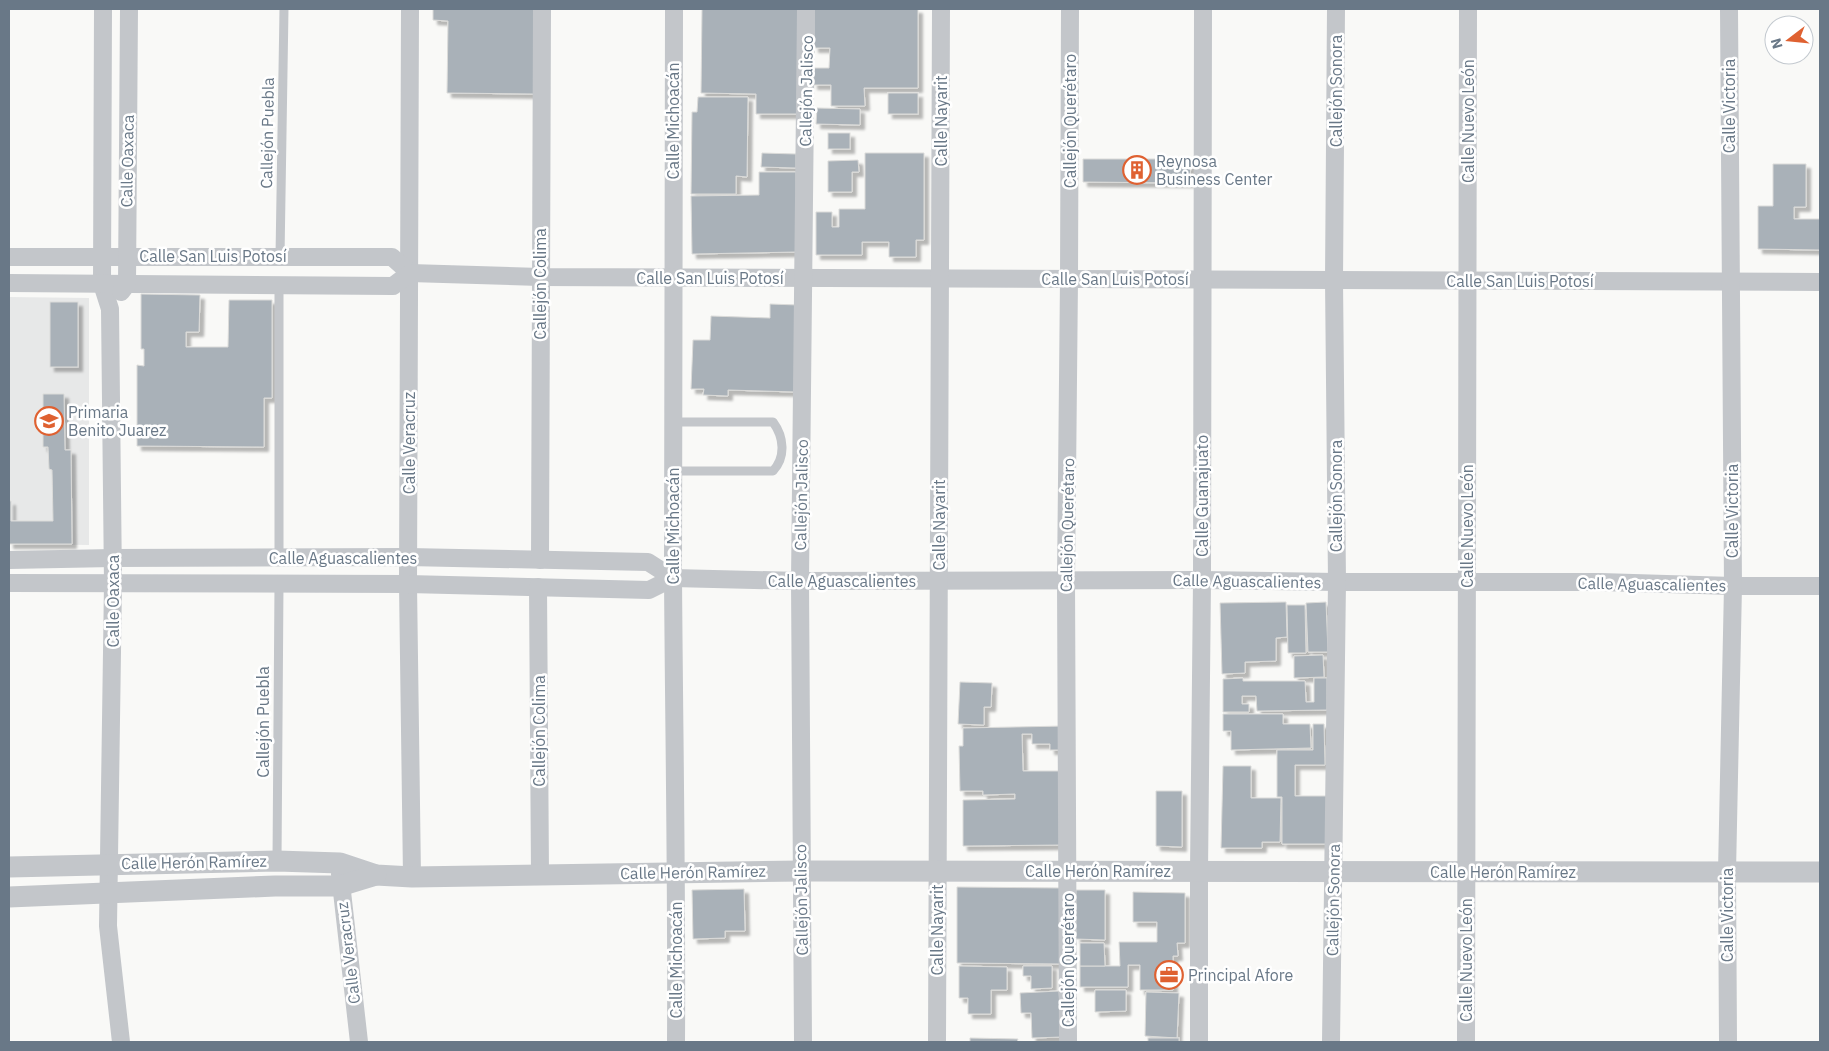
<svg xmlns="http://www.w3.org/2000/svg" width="1829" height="1051" font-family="'IBM Plex Sans',sans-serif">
<defs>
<filter id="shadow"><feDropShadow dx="4.5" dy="4.5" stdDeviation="1" flood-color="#0004"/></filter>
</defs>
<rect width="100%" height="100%" fill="#f9f9f7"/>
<polygon fill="#e7e8e8" points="9,297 89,298 89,545 9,544"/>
<g fill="#a9b1b8" stroke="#dbdbd9" filter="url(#shadow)">
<polygon points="433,9 536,9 535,94 447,93 448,21 433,20"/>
<polygon points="702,9 799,9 798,114 756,114 756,94 701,93"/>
<polygon points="814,9 918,9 918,88 864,88 865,106 831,106 831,85 813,85 813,68 829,68 830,48 814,48"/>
<rect x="888" y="93" width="30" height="21"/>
<polygon points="698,97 748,97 747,177 736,176 736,194 691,194 692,112 697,112"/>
<polygon points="817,108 860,109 860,125 816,124"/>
<rect x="828" y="133" width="22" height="16"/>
<polygon points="762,153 796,154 796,168 761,167"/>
<polygon points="865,153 924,153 924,240 916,240 916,257 889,257 889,242 862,242 862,255 816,255 816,212 832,212 832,227 839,227 839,209 865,209"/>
<polygon points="1083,159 1191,159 1190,183 1083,182"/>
<polygon points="858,160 859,172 852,172 852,192 828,192 828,161"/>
<polygon points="1773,164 1806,164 1806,207 1794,207 1794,219 1820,219 1820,250 1758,249 1758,206 1773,206"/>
<polygon points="759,172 796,172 797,252 692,254 691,196 759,195"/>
<polygon points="141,294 200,295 199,332 186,332 186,347 228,347 229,300 272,300 272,398 264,398 264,447 137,446 137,365 144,366 144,349 141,349"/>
<rect x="50" y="302" width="28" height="65"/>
<polygon points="770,304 798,305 796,392 728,390 728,396 703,395 704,389 691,389 693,340 710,340 711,316 770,318"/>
<polygon points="43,394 64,394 65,450 71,450 72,544 9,544 9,501 11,501 11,521 53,521 52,470 49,469 48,447 43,447"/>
<polygon points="1286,602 1287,637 1276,638 1276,661 1245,662 1245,673 1222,674 1220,603"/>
<polygon points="1326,602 1328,652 1308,652 1306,603"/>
<polygon points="1287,605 1305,605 1306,653 1288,653"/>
<polygon points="1323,655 1324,677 1294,678 1294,656"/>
<polygon points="1243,678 1243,681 1305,681 1306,702 1314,702 1314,678 1327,678 1327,710 1257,711 1256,696 1242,696 1242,704 1249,704 1249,712 1223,712 1223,679"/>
<polygon points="960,682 992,683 991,707 984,707 984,725 958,724"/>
<polygon points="1223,714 1283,714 1283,724 1310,724 1311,748 1231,750 1231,731 1223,731"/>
<polygon points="1313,724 1324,724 1325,765 1295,765 1295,796 1327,796 1328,844 1282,844 1282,797 1277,797 1277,750 1313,750"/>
<polygon points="1065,726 1065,750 1050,750 1050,744 1032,744 1032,734 1022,734 1023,771 1061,771 1062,845 963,846 963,800 1015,799 1015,794 983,795 983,791 960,791 959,746 963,746 963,728"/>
<polygon points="1223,766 1251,766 1251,798 1281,798 1280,842 1262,842 1262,848 1221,848"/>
<polygon points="1156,791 1182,791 1182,847 1156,846"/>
<polygon points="957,887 1063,888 1063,964 957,963"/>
<polygon points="744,889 745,931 725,931 725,938 693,939 692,890"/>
<polygon points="1076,890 1105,890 1105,940 1076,939"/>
<polygon points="1133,892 1185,893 1185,943 1177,943 1178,956 1173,956 1173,990 1140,990 1140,965 1128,965 1128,987 1080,987 1080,966 1120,966 1119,942 1157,942 1157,922 1133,922"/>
<polygon points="1080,943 1104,943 1105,966 1080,966"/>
<polygon points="959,966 1007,967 1007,990 991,990 991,1014 968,1014 968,998 959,998"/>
<polygon points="1023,966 1052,966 1052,988 1031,989 1031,976 1023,976"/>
<polygon points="1095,990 1126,990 1126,1011 1095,1012"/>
<polygon points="1059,991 1062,1037 1032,1038 1031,1013 1021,1013 1020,993"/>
<polygon points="1146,992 1179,993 1177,1038 1145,1036"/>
<polygon points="970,1038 1018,1039 1017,1042 970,1042"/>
<rect x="1148" y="1038" width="31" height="4"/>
</g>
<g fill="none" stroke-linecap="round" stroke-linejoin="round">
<g stroke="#c3c6ca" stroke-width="9">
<polyline points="280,257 284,9"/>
<path d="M673,422H773C784,437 786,457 773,471H673"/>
<polyline points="279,558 279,285"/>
<polyline points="277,861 279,584"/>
</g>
<g stroke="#c3c6ca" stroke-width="18">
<polyline points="103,9 102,284 110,309 113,583 108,926 121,1042"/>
<polyline points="410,9 408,584 412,877"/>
<path d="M674,9C673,197 672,386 673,575C674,731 677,886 676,1042"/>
<polyline points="9,257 392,257 410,273"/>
<polyline points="9,283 393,286 410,273 540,277 1820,282"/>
<polyline points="121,292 127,284 129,9"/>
<polyline points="9,560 113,558 408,557 648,562 673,578"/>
<polyline points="540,560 542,9"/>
<polyline points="9,583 408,584 649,590 673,578 800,581 1202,580 1337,582 1600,582 1733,586 1820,586"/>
<polyline points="538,587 540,875"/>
<polyline points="340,874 359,1042"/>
<polyline points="803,1042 800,581 806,9"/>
<polyline points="937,1042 941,9"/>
<polyline points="1068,1042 1066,581 1069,279 1070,9"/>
<polyline points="1199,1042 1199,872 1202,580 1203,9"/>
<polyline points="1331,1042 1337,582 1334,280 1336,9"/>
<polyline points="1466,1042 1468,9"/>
<polyline points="1728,1042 1727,872 1733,586 1729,9"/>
</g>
<g stroke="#c3c6ca" stroke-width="21">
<polyline points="9,867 277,861 340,863 376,875 412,877 801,871 1820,872"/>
<polyline points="9,897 275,886 340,886 376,875"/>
</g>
</g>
<defs>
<symbol id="building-ring" viewBox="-11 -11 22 22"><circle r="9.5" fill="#fff" stroke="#df6131" stroke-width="1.5"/><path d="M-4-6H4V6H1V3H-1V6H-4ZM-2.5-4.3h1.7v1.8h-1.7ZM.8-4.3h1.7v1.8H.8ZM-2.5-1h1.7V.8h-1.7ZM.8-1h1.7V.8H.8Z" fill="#df6131"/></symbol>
<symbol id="school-ring" viewBox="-11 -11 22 22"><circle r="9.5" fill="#fff" stroke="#df6131" stroke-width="1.5"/><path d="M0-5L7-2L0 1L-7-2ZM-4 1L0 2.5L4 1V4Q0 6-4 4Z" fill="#df6131"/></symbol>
<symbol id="office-ring" viewBox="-11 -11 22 22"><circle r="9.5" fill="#fff" stroke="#df6131" stroke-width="1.5"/><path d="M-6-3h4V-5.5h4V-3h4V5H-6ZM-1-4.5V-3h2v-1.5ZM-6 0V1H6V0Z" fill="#df6131"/></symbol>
</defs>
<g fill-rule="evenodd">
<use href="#building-ring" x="1121" y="154" width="32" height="32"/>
<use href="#school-ring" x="33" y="405" width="32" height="32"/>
<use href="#office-ring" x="1153" y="959" width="32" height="32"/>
</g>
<g text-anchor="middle" stroke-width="5" stroke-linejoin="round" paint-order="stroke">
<g font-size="16" fill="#697887" stroke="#fff">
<text transform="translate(806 91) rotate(-89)" y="6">Callejón Jalisco</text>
<text transform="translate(1336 91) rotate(-90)" y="6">Callejón Sonora</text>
<text transform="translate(1729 106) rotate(-90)" y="6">Calle Victoria</text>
<text transform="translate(673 121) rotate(-90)" y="6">Calle Michoacán</text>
<text transform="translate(941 121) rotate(-90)" y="6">Calle Nayarit</text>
<text transform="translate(1070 121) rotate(-90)" y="6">Callejón Querétaro</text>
<text transform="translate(1468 121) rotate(-90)" y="6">Calle Nuevo León</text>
<text transform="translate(267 133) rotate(-89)" y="6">Callejón Puebla</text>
<text transform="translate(127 161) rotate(-89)" y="6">Calle Oaxaca</text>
<text x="213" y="262">Calle San Luis Potosí</text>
<text x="710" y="284">Calle San Luis Potosí</text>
<text x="1115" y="285">Calle San Luis Potosí</text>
<text x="1520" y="287">Calle San Luis Potosí</text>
<text transform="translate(540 284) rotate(-90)" y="6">Callejón Colima</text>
<text transform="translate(409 443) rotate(-90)" y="6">Calle Veracruz</text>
<text transform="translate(801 495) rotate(-89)" y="6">Callejón Jalisco</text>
<text transform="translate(1202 496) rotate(-90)" y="6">Calle Guanajuato</text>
<text transform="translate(1336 496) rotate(-90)" y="6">Callejón Sonora</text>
<text transform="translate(1732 511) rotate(-90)" y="6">Calle Victoria</text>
<text transform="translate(939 525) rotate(-90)" y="6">Calle Nayarit</text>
<text transform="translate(1067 525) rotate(-89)" y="6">Callejón Querétaro</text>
<text transform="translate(673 526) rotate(-90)" y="6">Calle Michoacán</text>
<text transform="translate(1467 526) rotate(-90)" y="6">Calle Nuevo León</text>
<text x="343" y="564">Calle Aguascalientes</text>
<text x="842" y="587">Calle Aguascalientes</text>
<text transform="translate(1247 581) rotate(1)" y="6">Calle Aguascalientes</text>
<text transform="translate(1652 584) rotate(1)" y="6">Calle Aguascalientes</text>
<text transform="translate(113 601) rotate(-90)" y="6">Calle Oaxaca</text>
<text transform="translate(263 722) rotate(-90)" y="6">Callejón Puebla</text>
<text transform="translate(539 731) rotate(-90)" y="6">Callejón Colima</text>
<text transform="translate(194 862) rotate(-1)" y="6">Calle Herón Ramírez</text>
<text x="1098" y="877">Calle Herón Ramírez</text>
<text transform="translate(693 872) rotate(-1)" y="6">Calle Herón Ramírez</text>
<text x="1503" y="878">Calle Herón Ramírez</text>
<text transform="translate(801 900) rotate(-91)" y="6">Callejón Jalisco</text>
<text transform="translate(1333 900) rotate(-89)" y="6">Callejón Sonora</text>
<text transform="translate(1727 915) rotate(-90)" y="6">Calle Victoria</text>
<text transform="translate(937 930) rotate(-90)" y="6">Calle Nayarit</text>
<text transform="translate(348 953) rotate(-97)" y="6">Calle Veracruz</text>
<text transform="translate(676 960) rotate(-90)" y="6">Calle Michoacán</text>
<text transform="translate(1068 960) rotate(-90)" y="6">Callejón Querétaro</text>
<text transform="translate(1466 960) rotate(-90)" y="6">Calle Nuevo León</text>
</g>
<g font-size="16" fill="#697887" stroke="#fff" text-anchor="start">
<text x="1156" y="167">Reynosa<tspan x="1156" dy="18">Business Center</tspan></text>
<text x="68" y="418">Primaria<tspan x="68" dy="18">Benito Juarez</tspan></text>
<text x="1188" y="981">Principal Afore</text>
</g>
</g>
<rect width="1829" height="1051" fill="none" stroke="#697887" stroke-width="20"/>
<g transform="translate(1789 40) rotate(254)"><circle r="24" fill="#ffffff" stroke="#c3c9cf"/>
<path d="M0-4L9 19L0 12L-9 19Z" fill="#df6131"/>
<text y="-8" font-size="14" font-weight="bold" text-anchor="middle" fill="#697887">N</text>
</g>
</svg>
